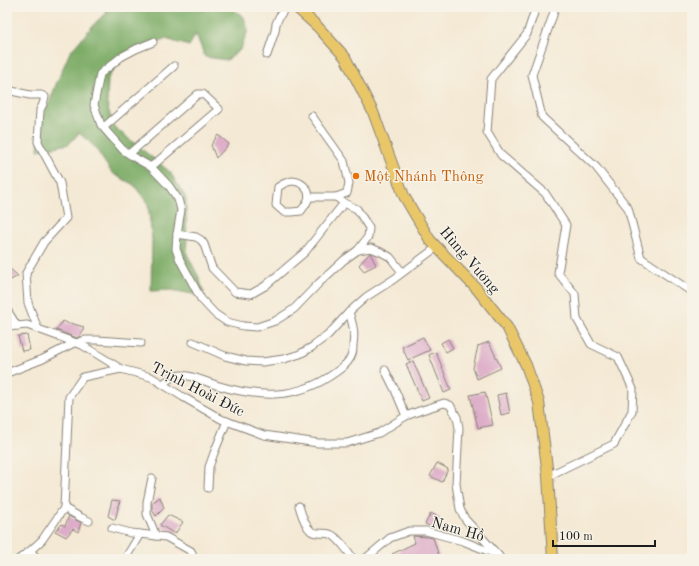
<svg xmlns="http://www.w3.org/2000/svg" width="699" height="566" font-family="'Old Standard TT',serif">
<rect width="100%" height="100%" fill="#f7f3e8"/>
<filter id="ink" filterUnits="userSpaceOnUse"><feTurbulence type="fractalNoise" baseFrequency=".025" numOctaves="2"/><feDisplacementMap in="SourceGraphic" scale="8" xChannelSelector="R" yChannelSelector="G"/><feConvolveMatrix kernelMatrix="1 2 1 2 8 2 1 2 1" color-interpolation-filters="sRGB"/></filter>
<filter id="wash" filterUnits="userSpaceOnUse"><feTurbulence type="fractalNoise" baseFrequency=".012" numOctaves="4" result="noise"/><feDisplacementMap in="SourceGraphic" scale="16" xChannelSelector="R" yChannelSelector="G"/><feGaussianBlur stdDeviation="0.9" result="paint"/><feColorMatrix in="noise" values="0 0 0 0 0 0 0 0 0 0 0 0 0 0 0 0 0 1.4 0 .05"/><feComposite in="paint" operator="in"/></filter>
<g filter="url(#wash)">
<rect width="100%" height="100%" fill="#f4e9d4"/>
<polygon fill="#7dac66" stroke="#4c6441" points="102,7 230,7 244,17 248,30 241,49 227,60 205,57 196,34 189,46 166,39 120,61 108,78 107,104 113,126 170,172 186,198 187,254 199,278 204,293 193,294 171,290 151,291 152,240 148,204 134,185 112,173 94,146 79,133 69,144 38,150 40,121 50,101 57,82 70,52 97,21 107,13"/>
<g id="blocks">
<g fill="#ddacc8">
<polygon points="218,135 229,144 216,158 211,145"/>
<polygon points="370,253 376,265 364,271 359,265"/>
<polygon points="7,266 18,276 7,282"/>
<polygon points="63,321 69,324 70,323 84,327 80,336 77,338 56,330"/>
<polygon points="27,335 30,350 22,351 18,336"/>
<polygon points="423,337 430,350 408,360 402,347"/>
<polygon points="448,339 453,348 446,352 441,343"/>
<polygon points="489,342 501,368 477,379 473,368 478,346"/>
<polygon points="436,352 451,390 444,393 429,355"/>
<polygon points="413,361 429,398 422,401 406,364"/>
<polygon points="485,392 493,425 478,428 470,395"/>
<polygon points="506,393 510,413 501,415 497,395"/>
<polygon points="437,463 448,469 442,482 430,476"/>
<polygon points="160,497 164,508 156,516 152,510 152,503"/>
<polygon points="112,500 120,501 115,520 108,516"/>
<polygon points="431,513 440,518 434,528 425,524"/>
<polygon points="168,515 183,522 175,534 160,525"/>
<polygon points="69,516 81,523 78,532 73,529 66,537 55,531 62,524 65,526"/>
<polygon points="413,536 428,537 433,538 440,559 383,559 393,555 392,554 415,543"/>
</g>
</g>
</g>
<g filter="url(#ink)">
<use href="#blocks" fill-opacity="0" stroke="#888278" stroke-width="1"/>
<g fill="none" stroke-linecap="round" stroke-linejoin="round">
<defs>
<g id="minor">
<polyline points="534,7 534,13 527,34 491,79 487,132 501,155 545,193 566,225 558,273 575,294 577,319 591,344 618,357 633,389 632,411 614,444 548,476"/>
<polyline points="555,7 553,15 532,75 542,117 596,167 628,208 641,258 692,292"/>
<polyline points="153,42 136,49 121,57 100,74 94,105 101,125 123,150 137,159 151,167 169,186 178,199 181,210 177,234 176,249 180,260 201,299 215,314 227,322 243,326 257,327 275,321 294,309 319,283 344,260 358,250 371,248 381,252 390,257 402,272"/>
<polyline points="267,55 275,31 276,24 279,17 286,7"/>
<polyline points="7,90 30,95 41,95 45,97 43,104 40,110 38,142 60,183 66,218 44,242 26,273 28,303 38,329"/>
<polyline points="312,116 344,161 349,183 347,193 336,197 344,203"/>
<polyline points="104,127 174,66"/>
<polyline points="129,154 198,94 203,94 219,109 151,167"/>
<path d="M292,181C297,181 300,182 304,186C313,195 308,202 301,211L292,212H284L276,205L278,187L285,183Z"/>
<polyline points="309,197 336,197"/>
<polyline points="177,234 196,237 201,240 204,244 212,268 235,292 251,294 265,286 305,252 344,203 357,209 369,228 368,237 358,250"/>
<polyline points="7,310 17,326"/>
<polyline points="7,327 27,325 82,345 121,369"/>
<polyline points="193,342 225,356 246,361 262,362 284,359 300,354 312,347 328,335 349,312 366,297 394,279 437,247"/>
<polyline points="76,343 85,340 97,340 141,343"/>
<polyline points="385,370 395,390 406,416"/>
<polyline points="7,373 43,359 74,343"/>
<path d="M163,384C169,379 173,375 181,375C192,375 206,382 216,385C259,398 298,400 336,372C342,368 350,361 352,354C353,352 353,348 353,345C355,331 353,326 349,312"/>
<polyline points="152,478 147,502 147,514 156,536"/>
<polyline points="208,488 209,467 214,453 227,421"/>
<path d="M299,506C301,513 305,526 311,531C316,535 324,532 330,534C337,536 349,552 353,559"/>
<polyline points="64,508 80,517 89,521"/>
<polyline points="112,528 131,533 166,537 191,551 195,559"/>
<polyline points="30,551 38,559"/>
<polyline points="19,559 30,551 42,540 64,508 69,397 83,377 121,369 151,377 183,397 221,419 264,435 318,443 347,443 379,433 406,416 419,411 444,403 450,405 457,417 459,428 456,484 460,509 465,519 498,555"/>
<polyline points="125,559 140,534"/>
<polyline points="365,559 390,538 409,531 426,531 463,541 498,555 501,559"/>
</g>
<polyline id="highway" points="296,7 317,26 345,57 373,112 404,196 430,240 477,289 507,327 526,365 539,402 548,476 553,559"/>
</defs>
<use href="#minor" stroke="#888278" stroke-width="9"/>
<use href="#highway" stroke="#888278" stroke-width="12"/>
<use href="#minor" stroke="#fff" stroke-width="7"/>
<use href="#highway" stroke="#e9c769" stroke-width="10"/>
</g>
</g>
<circle fill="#e8710a" stroke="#f7f3e8" stroke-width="1.5" cx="356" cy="176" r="4"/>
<g text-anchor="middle" stroke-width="3" stroke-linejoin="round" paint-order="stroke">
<g font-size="15" fill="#c56008" stroke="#f7f3e8" text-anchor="start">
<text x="364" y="181">Một Nhánh Thông</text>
</g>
<g font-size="15" fill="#1c1c1c" stroke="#f7f3e8">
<text transform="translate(470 260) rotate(49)" y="5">Hùng Vương</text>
<text transform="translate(198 389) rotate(27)" y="5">Trịnh Hoài Đức</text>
<text transform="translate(458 529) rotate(16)" y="5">Nam Hồ</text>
</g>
</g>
<rect width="699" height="566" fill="none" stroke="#f7f3e8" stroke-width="24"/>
<path d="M553 540v6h102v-6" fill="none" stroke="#1c1c1c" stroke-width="2"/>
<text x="559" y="540" font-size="12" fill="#1c1c1c" stroke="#f7f3e8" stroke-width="3" paint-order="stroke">100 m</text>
</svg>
